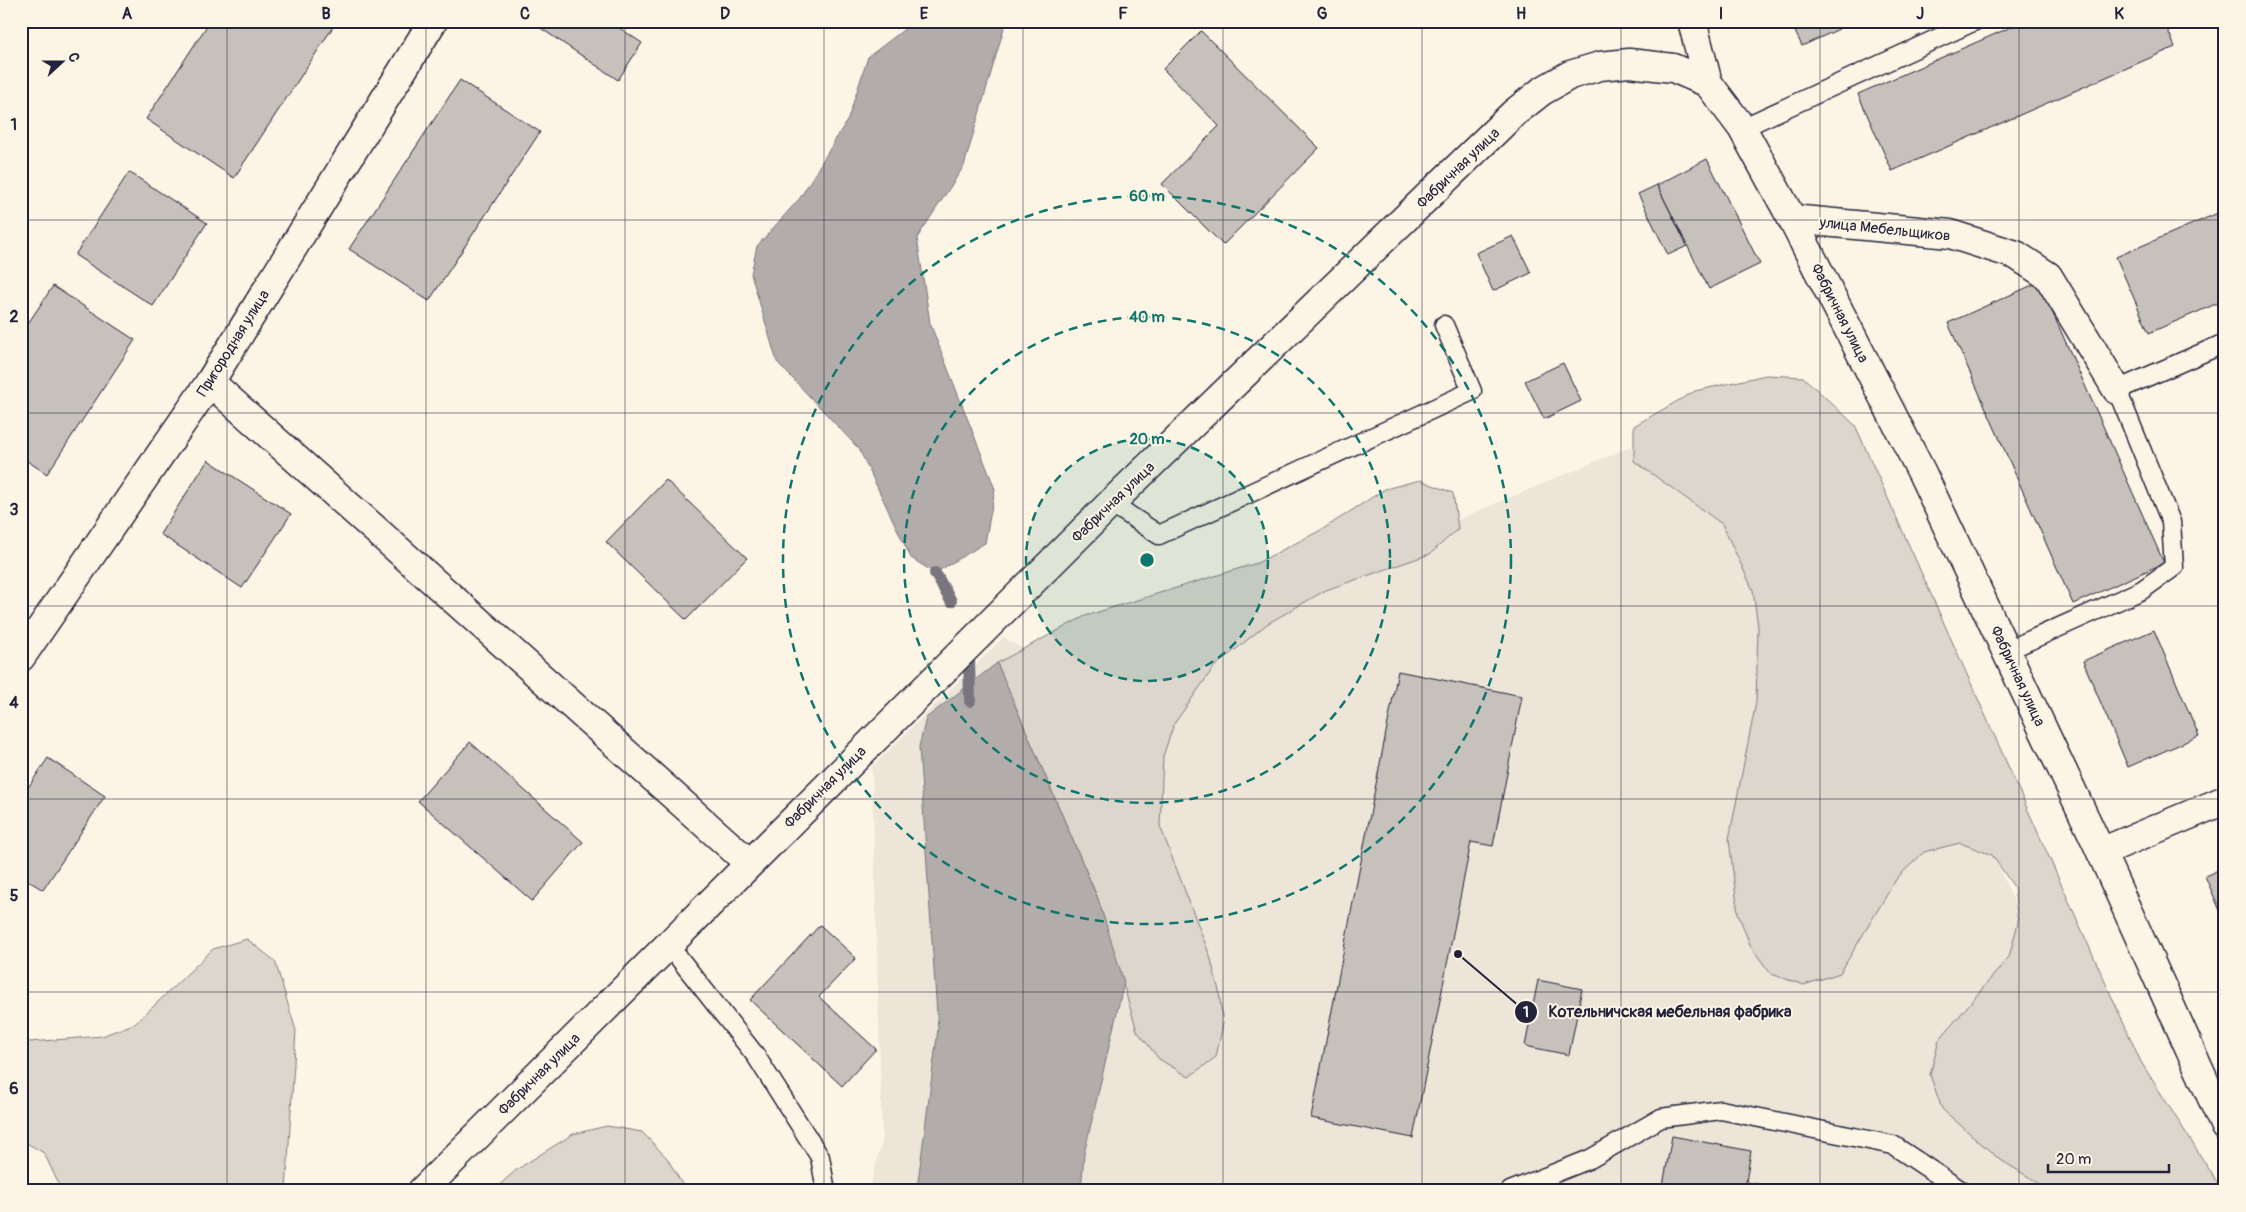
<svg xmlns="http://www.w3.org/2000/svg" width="2246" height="1212" font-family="Pangolin,sans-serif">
<rect width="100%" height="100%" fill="#fcf5e5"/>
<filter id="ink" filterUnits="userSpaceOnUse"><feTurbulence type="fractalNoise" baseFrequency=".02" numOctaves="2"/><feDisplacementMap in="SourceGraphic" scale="10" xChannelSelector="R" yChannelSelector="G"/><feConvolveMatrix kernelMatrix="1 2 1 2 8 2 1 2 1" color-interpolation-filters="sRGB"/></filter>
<g filter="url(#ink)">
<polygon fill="#ece5d8" points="1780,384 2145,1191 869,1191 882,1142 872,767 1004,637 1071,682"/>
<g fill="#dcd6cc" stroke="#7f7c84">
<polygon points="1766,375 1803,377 1855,425 2141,1062 2219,1185 2221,1191 2052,1191 1999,1159 1942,1109 1930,1075 1939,1040 2009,957 2018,923 2014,887 1992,855 1960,843 1924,852 1897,878 1840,973 1804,985 1771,974 1751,947 1738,914 1729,839 1756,702 1758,627 1753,590 1722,524 1634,461 1634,426 1695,391"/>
<polygon points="1420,480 1453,493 1458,529 1430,554 1326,590 1267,624 1214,667 1174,724 1163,756 1160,826 1210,956 1219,991 1223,1024 1216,1057 1189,1077 1159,1059 1137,1031 1098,899 997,663 1085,616 1257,563 1323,529 1385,489"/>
<polygon points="247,939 275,961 296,1031 286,1191 62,1191 44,1153 21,1140 21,1041 30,1042 102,1036 136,1023 213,949"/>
<polygon points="607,1126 642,1132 667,1158 686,1191 493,1191 516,1170 573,1134"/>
</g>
<g fill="#b2adab" stroke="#78757e">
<polygon points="915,21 1006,21 964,166 917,238 930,323 995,489 985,543 935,573 911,558 859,449 777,362 751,274 757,246 800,198 848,119 868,57"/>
<polygon points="997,663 1098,899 1124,982 1084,1154 1081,1191 917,1191 917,1189 938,1029 919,747 926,718"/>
</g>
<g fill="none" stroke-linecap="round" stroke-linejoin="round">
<g stroke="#78757e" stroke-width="12">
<polyline points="935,573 951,601"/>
<polyline points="969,658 970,701"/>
</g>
</g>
<g fill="#c6c1bb" stroke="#22223b">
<polygon points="210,21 337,21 234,178 146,119"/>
<polygon points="530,21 609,21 642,43 618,80"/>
<polygon points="1790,21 1835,21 1839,29 1802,46"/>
<polygon points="2025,21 2164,21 2175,47 1892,171 1858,94"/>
<polygon points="1201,31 1319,148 1223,245 1162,184 1219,126 1163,69"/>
<polygon points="460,80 540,132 429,301 349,249"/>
<polygon points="1707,159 1760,264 1709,289 1657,185"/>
<polygon points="129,172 207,223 153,306 75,255"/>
<polygon points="1657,185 1687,246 1668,255 1638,194"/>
<polygon points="2225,210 2225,300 2149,333 2116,257"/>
<polygon points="1513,236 1531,273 1493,291 1476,253"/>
<polygon points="2039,282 2164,563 2073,604 1948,323"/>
<polygon points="53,286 135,340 47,474 21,457 21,334"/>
<polygon points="1563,363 1581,401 1544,419 1525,381"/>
<polygon points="208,460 291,514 242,588 160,534"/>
<polygon points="666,480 747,558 686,620 606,542"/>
<polygon points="2154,630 2199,736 2128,767 2083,661"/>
<polygon points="1398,671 1522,696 1493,846 1471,842 1413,1138 1311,1118"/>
<polygon points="470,742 583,842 532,901 418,801"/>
<polygon points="48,758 105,796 43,890 21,876 21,798"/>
<polygon points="2225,867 2225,922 2205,876"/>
<polygon points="820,925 856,958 819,997 876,1049 842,1086 750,1000"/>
<polygon points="1538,980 1582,989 1569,1055 1525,1046"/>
<polygon points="1672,1136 1751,1151 1746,1182 1794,1191 1662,1191"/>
</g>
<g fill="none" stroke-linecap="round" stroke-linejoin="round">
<defs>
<g id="lane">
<polyline points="1742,128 1975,21"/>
<polyline points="1111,503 1159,535 1472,391 1444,325"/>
<polyline points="2006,651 2142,590 2174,567 2171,522 2117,390 2225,343"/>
<polyline points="668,944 756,1056 820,1157 826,1191"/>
<polyline points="1510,1191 1590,1159 1661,1118 1721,1110 1893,1145 1962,1191"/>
</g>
<g id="street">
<polyline points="1692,21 1708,83"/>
<polyline points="1792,219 1950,234 2016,255 2048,276 2117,390"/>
<polyline points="210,382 749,863"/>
<polyline points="21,657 210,382 433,21"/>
<polyline points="2101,852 2225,800"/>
<polyline points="422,1191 1111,503 1514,113 1542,91 1570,75 1600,66 1629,63 1673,68 1708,83 1742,128 1792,219 1922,473 2101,852 2225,1127"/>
</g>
</defs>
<use href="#lane" stroke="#22223b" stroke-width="21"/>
<use href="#street" stroke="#22223b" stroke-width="31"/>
<use href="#lane" stroke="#fcf5e5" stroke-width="18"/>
<use href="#street" stroke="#fcf5e5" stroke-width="28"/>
</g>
</g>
<path fill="none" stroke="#22223b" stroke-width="1" stroke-opacity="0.55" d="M227,21V1191M426,21V1191M625,21V1191M824,21V1191M1023,21V1191M1223,21V1191M1422,21V1191M1621,21V1191M1820,21V1191M2019,21V1191M21,220H2225M21,413H2225M21,606H2225M21,799H2225M21,992H2225"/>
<circle cx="1147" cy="560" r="121" fill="#0f766e" fill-opacity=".12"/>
<g fill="none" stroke="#0f766e" stroke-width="2.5" stroke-dasharray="9 6">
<circle cx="1147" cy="560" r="121"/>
<circle cx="1147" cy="560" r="243"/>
<circle cx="1147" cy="560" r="364"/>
</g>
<g text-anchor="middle" stroke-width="4" stroke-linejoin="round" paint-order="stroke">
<g font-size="15" fill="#22223b" stroke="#fcf5e5">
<text transform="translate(1458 168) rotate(-44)" y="5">Фабричная улица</text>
<text transform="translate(1885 229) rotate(6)" y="5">улица Мебельщиков</text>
<text transform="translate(1840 313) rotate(63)" y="5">Фабричная улица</text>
<text transform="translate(233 343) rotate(-58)" y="5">Пригородная улица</text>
<text transform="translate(1113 502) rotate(-44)" y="5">Фабричная улица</text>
<text transform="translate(2018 676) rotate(65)" y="5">Фабричная улица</text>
<text transform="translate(825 787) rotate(-45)" y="5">Фабричная улица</text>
<text transform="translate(539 1074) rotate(-45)" y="5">Фабричная улица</text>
</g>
</g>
<circle cx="1147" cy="560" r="8" fill="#0f766e" stroke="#fcf5e5" stroke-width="2.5"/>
<g font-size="15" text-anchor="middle" font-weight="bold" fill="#0f766e" stroke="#fcf5e5" stroke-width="4" stroke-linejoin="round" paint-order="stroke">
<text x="1147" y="201">60 m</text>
<text x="1147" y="322">40 m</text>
<text x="1147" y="444">20 m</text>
</g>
<path fill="none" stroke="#22223b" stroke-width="2" d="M1458 954L1526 1012"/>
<g fill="#22223b" stroke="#fcf5e5" stroke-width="2">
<circle cx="1458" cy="954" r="5"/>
<circle cx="1526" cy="1012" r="12"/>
</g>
<g font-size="15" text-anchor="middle" font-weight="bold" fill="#fff">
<text x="1526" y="1017">1</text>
</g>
<g font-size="16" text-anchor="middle" font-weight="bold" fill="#22223b" stroke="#fcf5e5" stroke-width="4" stroke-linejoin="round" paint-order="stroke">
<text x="1670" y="1017">Котельничская мебельная фабрика</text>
</g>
<rect width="2246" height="1212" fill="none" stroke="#fcf5e5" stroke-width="55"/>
<g transform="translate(62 62) rotate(69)" stroke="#fcf5e5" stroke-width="4" paint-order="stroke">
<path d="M0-4L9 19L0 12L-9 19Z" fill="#22223b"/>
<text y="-8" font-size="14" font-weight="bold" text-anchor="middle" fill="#22223b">С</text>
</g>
<path d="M2048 1164v8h121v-8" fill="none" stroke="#22223b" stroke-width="2.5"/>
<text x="2056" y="1164" font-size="15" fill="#22223b" stroke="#fcf5e5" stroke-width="4" paint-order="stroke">20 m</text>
<rect x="28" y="28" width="2190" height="1156" fill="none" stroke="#22223b" stroke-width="2"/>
<g font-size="16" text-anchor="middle" font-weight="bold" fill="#22223b">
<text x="127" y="19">A</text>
<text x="326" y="19">B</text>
<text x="525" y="19">C</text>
<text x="725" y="19">D</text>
<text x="924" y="19">E</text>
<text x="1123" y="19">F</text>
<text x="1322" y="19">G</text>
<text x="1521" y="19">H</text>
<text x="1721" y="19">I</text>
<text x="1920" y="19">J</text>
<text x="2119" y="19">K</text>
<text x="14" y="130">1</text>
<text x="14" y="322">2</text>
<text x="14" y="515">3</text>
<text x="14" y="708">4</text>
<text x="14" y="901">5</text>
<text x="14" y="1094">6</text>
</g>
</svg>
